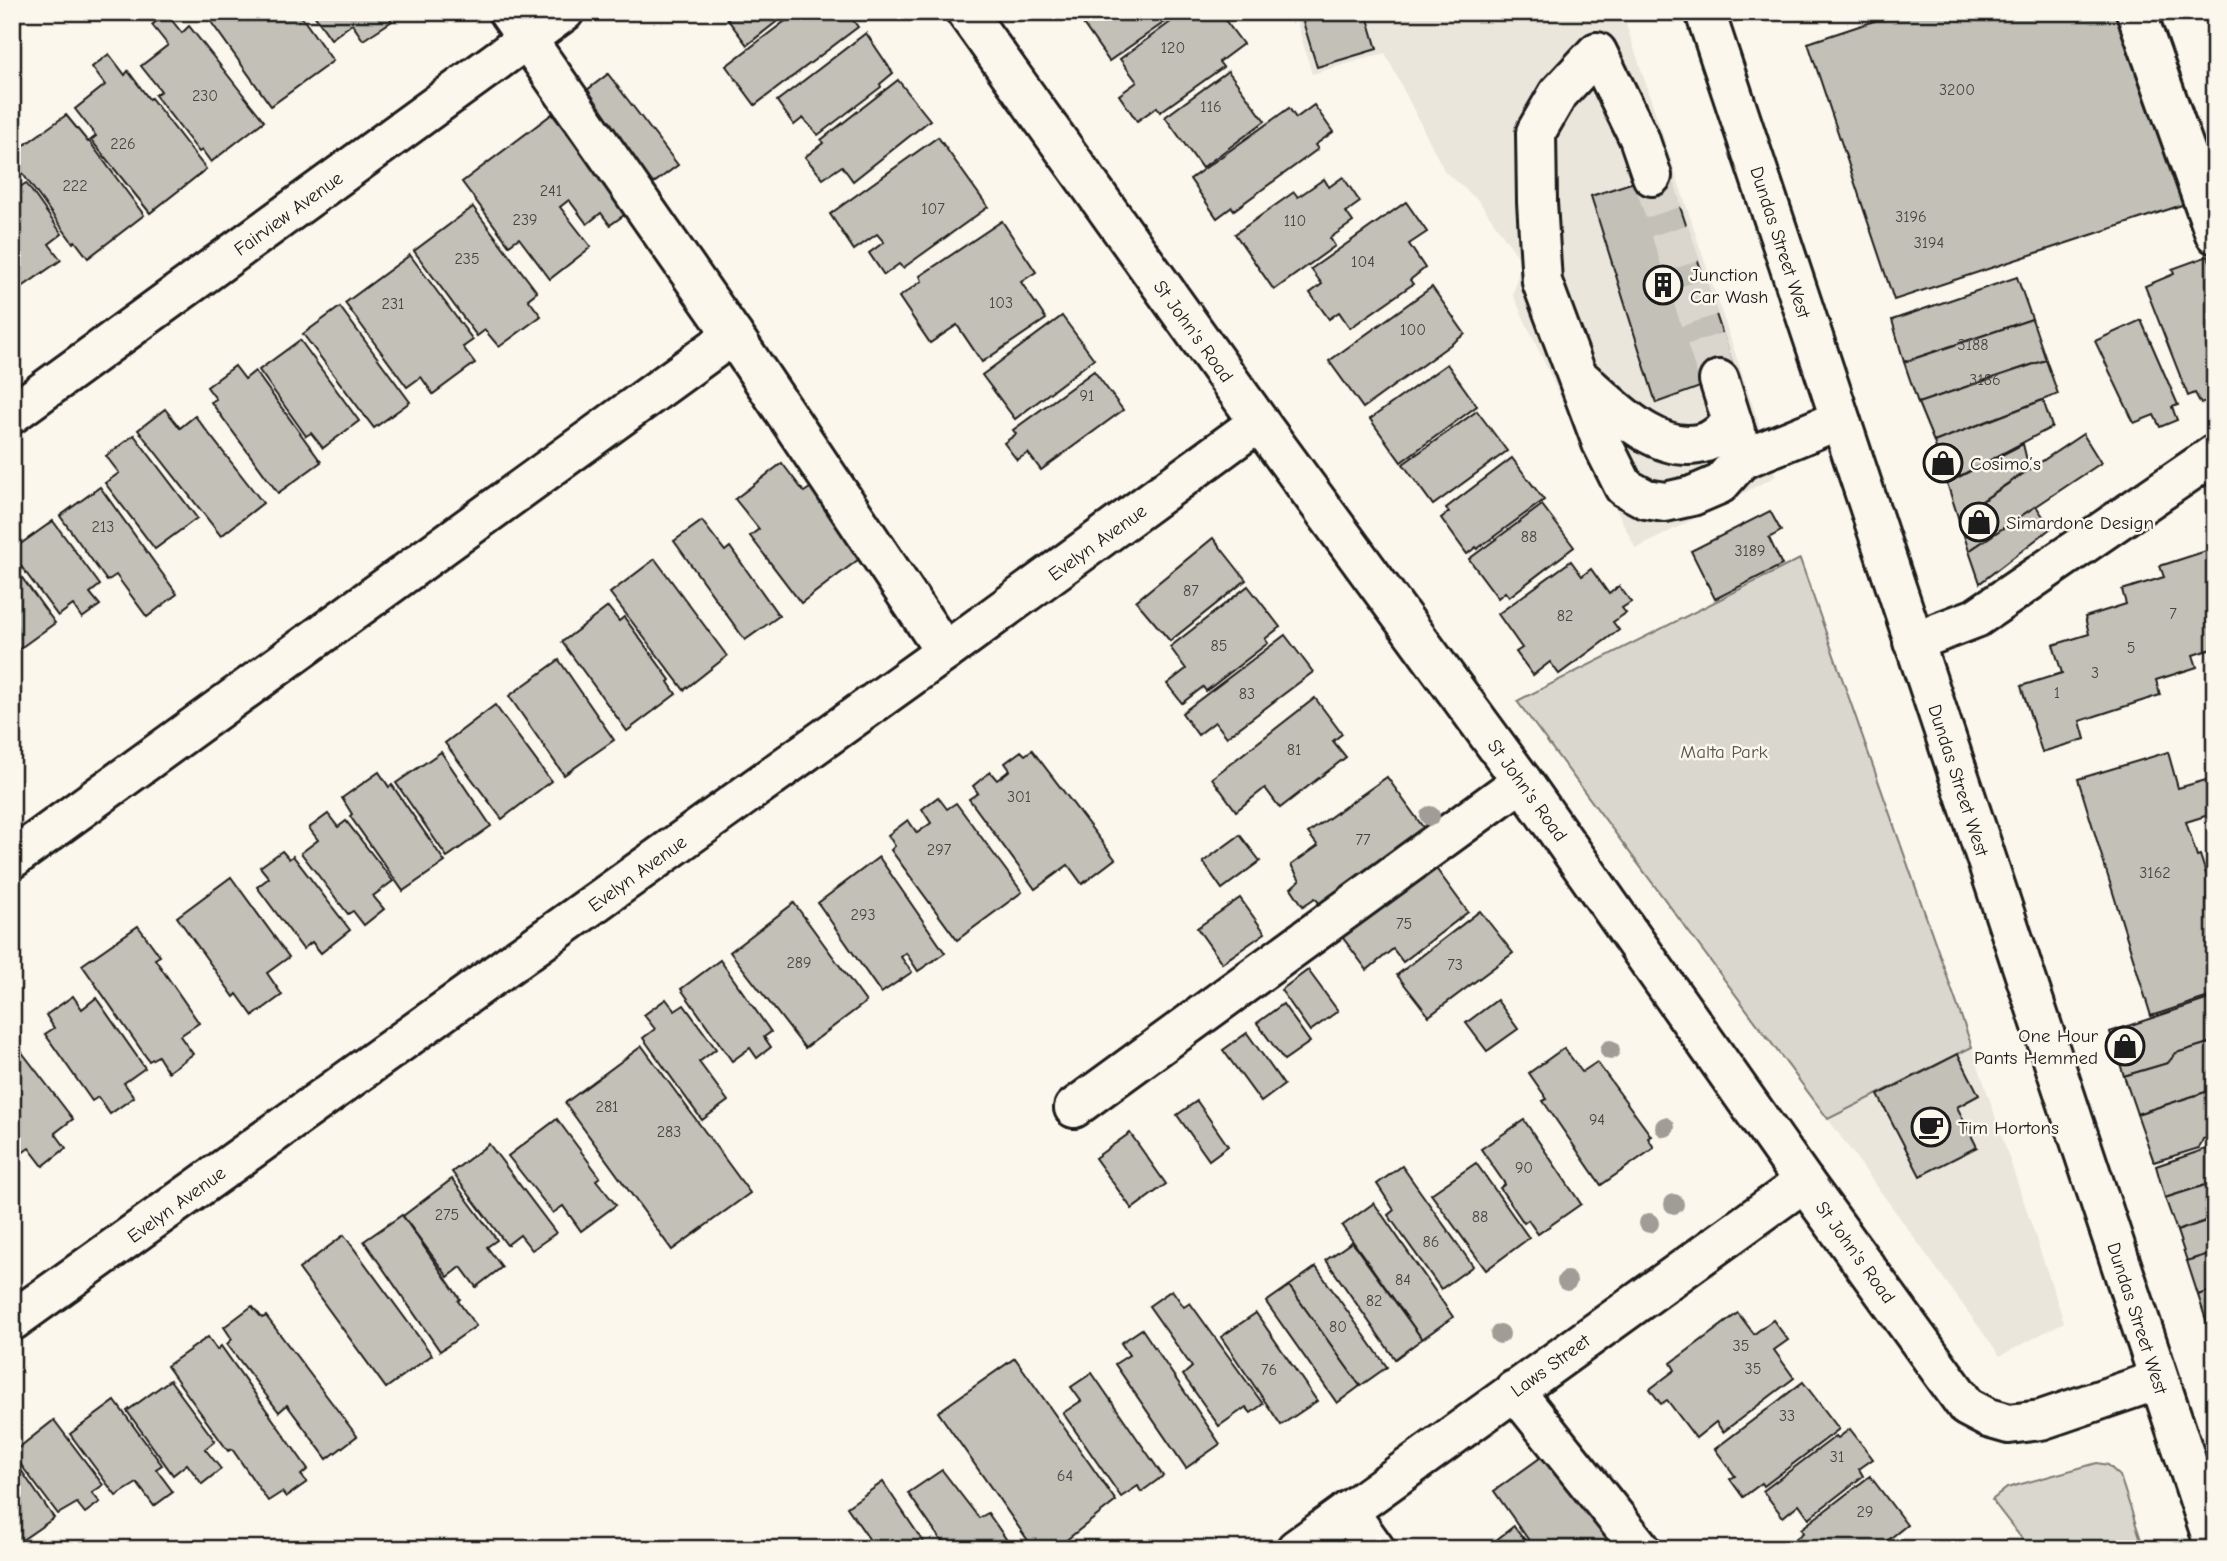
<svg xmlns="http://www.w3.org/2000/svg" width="2227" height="1561" font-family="'Comic Neue',sans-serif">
<rect width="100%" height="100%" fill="#fbf7ec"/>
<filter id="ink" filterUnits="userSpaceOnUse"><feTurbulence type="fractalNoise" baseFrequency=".0143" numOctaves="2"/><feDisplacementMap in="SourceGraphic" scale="14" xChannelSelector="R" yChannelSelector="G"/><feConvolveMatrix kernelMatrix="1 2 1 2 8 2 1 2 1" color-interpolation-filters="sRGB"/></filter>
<g filter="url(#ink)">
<g fill="#eae6dc">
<polygon points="1294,12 1622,12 1776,476 1636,549 1564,405 1513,295 1521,261 1479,201 1445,172 1385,53 1312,74"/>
<polygon points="1972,1047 2064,1322 2000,1356 1828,1119"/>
</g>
<g fill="#dad7ce" stroke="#7b7a75" stroke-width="2">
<polygon points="1800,559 1972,1047 1828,1119 1517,701"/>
<polygon points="2097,1463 2108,1465 2120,1476 2144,1549 2030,1549 1992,1500 2007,1488"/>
</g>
<g fill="#c3c0b8" stroke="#1c1c1c" stroke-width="2">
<polygon points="204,12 298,12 333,61 271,106"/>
<polygon points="312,12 385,12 392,21 363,40 352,24 331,39"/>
<polygon points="722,12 789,12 747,45"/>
<polygon points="797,12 847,12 858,27 755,105 726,66"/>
<polygon points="1088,12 1179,12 1109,61 1079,18"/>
<polygon points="1199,12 1219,12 1243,44 1219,62 1223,67 1160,112 1157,107 1137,121 1119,95 1137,82 1120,59 1183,13 1189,20"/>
<polygon points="1300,12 1366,12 1377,49 1317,67"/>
<polygon points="1901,12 2124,12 2188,203 1894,300 1808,43"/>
<polygon points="166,13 182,33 189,26 264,121 211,162 202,150 199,152 155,95 161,91 141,66 168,45 152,25"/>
<polygon points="866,33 893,73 880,84 881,87 818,135 803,118 794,125 777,101"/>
<polygon points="109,54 125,75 128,71 149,99 151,98 206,169 150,213 91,140 96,136 75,109 105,85 92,67"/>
<polygon points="1228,71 1265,121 1202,168 1165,117"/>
<polygon points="608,74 678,165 643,191 574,100"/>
<polygon points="898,80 930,120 853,181 842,166 823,179 805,157 823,143 821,140"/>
<polygon points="1314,105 1333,132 1315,145 1318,149 1234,210 1232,207 1217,218 1190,179 1289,108 1296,118"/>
<polygon points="552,114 627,213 610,225 601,213 587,224 569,200 560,207 591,247 550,279 519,238 509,245 462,182"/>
<polygon points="66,115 88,142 89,141 144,215 88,258 75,241 73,243 12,159 12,154"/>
<polygon points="938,137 988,207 903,268 899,264 884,275 869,253 884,242 877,234 854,250 830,214"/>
<polygon points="1668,171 1736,374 1656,403 1591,196"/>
<polygon points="1343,177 1360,202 1346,212 1353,222 1330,238 1335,246 1274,290 1235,234 1294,192 1298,197 1324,179 1329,187"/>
<polygon points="12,182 17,189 26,183 62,234 49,244 61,260 12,294"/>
<polygon points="1406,202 1427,232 1409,244 1425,268 1410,280 1413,284 1350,328 1339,312 1329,319 1310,293 1322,284 1311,269"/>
<polygon points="473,207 537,292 528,299 541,316 499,347 485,330 477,336 414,251"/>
<polygon points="1002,221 1036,272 1021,282 1046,319 982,362 957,325 930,343 899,297 922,281 920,276"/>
<polygon points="410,255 473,340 463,347 475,363 433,394 421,377 407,387 345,303"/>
<polygon points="2208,256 2215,274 2215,397 2201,404 2195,393 2188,396 2145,286 2174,274 2172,269"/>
<polygon points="2017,277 2032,319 1904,362 1892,320"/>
<polygon points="1432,287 1465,334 1363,408 1329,361"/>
<polygon points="340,307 410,402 374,428 303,334"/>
<polygon points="1062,316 1094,359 1015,419 982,375"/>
<polygon points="2032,319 2046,360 1918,403 1904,362"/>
<polygon points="2141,320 2178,405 2172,407 2177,420 2160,427 2154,415 2134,423 2095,341"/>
<polygon points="300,340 359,421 323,448 311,433 306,436 259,370"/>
<polygon points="2046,360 2058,394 1934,442 1918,403"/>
<polygon points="1447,364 1477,406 1401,462 1370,419"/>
<polygon points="235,366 245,379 255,371 321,462 278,493 211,402 216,399 207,387"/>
<polygon points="1094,371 1123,410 1041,470 1028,453 1017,460 1004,443 1016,434 1013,430"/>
<polygon points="2043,400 2052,427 1947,483 1934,442"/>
<polygon points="165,409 180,428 195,416 263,503 221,536 138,430"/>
<polygon points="1477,411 1507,451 1433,505 1403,464"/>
<polygon points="2083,434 2101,463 1969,551 1958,517"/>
<polygon points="134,435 197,518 155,549 105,483 119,473 106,456"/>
<polygon points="2023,444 2029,469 1958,517 1947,483"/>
<polygon points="1512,458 1544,500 1477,549 1476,547 1467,554 1441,518 1449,512 1446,508"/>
<polygon points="782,463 804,492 816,484 867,553 801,603 750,536 759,529 735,499"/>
<polygon points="100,487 177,594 147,617 116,575 107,581 60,516"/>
<polygon points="1542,505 1574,547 1509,597 1505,592 1498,598 1469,559"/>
<polygon points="2036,506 2051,528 1980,583 1969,551"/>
<polygon points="1770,511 1781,531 1769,538 1782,565 1715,599 1691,551"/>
<polygon points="53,521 100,585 90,593 100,605 82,618 73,605 58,616 12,554 12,550"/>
<polygon points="702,521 725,551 730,547 779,616 745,640 674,541"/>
<polygon points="1213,538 1246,580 1170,641 1136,601"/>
<polygon points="2206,551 2215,580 2215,648 2193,655 2197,667 2156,680 2160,695 2080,721 2085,739 2042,752 2021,686 2062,673 2053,645 2089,634 2085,617 2126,604 2122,590 2164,577 2160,566"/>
<polygon points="655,559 727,656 684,690 610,593"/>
<polygon points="1571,561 1582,576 1591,569 1609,594 1619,586 1631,602 1622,608 1626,613 1613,622 1619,630 1559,674 1550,662 1533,675 1516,652 1522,648 1498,614"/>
<polygon points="12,564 55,623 15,652 12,649"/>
<polygon points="1248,586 1280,627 1265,639 1268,643 1206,691 1203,687 1182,703 1167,684 1186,669 1170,647"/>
<polygon points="608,607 619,621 624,617 670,680 668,682 676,694 627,731 562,642"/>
<polygon points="1285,635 1313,672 1227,737 1215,722 1198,735 1182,713"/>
<polygon points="559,660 614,740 564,775 509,696"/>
<polygon points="1315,698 1342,734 1333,741 1346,757 1280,808 1265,788 1236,811 1212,778"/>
<polygon points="495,705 551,781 502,819 445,743"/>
<polygon points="1032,750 1115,859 1082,884 1068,865 1035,889 969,799 978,793 973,786 990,772 997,780 1010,770 1005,763 1021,751 1025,755"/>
<polygon points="441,752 491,826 447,857 396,783"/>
<polygon points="2168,752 2178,788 2206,780 2215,809 2215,813 2186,822 2197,856 2200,855 2211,889 2215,888 2215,995 2151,1016 2078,779"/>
<polygon points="379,772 389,787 392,785 445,862 403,891 350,816 352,814 342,798"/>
<polygon points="1387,777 1425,830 1320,904 1315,898 1303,906 1291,888 1300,880 1291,865 1318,846 1308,833"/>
<polygon points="938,797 947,809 956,803 1022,892 957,940 891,850 895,846 888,835 908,820 917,833 931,823 922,809"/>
<polygon points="328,814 338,827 346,821 393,881 373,896 384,909 364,925 353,911 348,914 301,853 318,840 309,828"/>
<polygon points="1240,835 1260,861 1222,889 1203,862"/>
<polygon points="282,851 289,859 293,856 350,930 321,953 312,942 303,949 257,887 269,878 260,867"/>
<polygon points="879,857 945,953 918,971 906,953 901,957 912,972 881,993 818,903"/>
<polygon points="1432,863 1468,912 1403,962 1393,949 1367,970 1340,934"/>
<polygon points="231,877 289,957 267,973 282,995 253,1016 237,994 234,997 177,917"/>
<polygon points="1240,898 1265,933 1222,963 1197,928"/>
<polygon points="794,903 866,1002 805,1048 730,952"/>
<polygon points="1480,911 1513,953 1429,1016 1397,975"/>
<polygon points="138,926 160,956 155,959 199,1023 180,1036 193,1054 168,1072 158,1056 149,1061 82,965"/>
<polygon points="720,960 771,1032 764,1037 771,1047 757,1058 750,1048 732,1061 681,989"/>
<polygon points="1308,970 1338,1011 1310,1031 1281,990"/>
<polygon points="73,996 82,1009 96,998 145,1068 124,1083 134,1097 110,1114 98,1097 92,1101 45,1034 54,1028 46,1015"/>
<polygon points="2215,997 2215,1041 2176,1053 2168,1063 2124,1076 2110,1032"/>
<polygon points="666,999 675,1011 684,1005 716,1049 699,1062 728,1101 702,1120 643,1038 655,1029 644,1015"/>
<polygon points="1497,1000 1518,1029 1487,1051 1466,1023"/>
<polygon points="1283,1004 1310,1042 1284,1060 1257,1023"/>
<polygon points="1247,1033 1284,1085 1261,1102 1223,1050"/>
<polygon points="2215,1041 2215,1089 2137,1114 2124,1076 2168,1063 2176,1053"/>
<polygon points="642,1046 750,1193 672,1250 565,1103"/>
<polygon points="1564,1048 1582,1072 1597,1062 1651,1136 1648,1138 1654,1148 1601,1185 1543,1101 1547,1099 1529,1073"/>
<polygon points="21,1051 73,1119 55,1133 66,1148 43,1166 29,1148 22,1153 12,1139 12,1058"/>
<polygon points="1958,1054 1979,1095 1957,1107 1977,1147 1920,1176 1878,1095"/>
<polygon points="2215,1089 2215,1135 2203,1139 2199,1148 2154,1162 2137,1114"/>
<polygon points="1197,1101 1228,1146 1209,1160 1177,1115"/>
<polygon points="557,1119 600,1177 596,1180 616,1205 581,1231 563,1206 553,1213 508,1156"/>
<polygon points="1524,1120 1581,1204 1538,1234 1528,1220 1524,1223 1500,1188 1505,1184 1481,1149"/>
<polygon points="1130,1133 1166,1184 1132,1209 1095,1158"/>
<polygon points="489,1144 556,1233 532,1250 520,1235 507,1245 452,1172"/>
<polygon points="2215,1146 2215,1182 2165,1198 2156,1166"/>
<polygon points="1476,1163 1529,1238 1486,1270 1431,1194"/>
<polygon points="1402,1166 1473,1266 1441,1289 1388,1215 1394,1210 1377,1184"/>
<polygon points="452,1179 497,1240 487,1247 502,1267 476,1287 461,1267 448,1277 403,1216"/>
<polygon points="2215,1182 2215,1218 2177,1231 2165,1198"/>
<polygon points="1374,1203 1453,1317 1422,1339 1342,1226"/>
<polygon points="402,1215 460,1299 458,1301 476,1326 440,1351 364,1241"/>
<polygon points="2215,1218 2215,1252 2187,1261 2177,1231"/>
<polygon points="344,1235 432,1355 386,1388 299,1269"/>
<polygon points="1352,1242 1422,1339 1395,1359 1326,1260"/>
<polygon points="2215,1252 2215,1289 2198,1295 2187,1261"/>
<polygon points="1316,1267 1387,1367 1360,1386 1289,1286"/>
<polygon points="1289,1286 1360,1386 1337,1403 1266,1302"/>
<polygon points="2215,1289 2215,1338 2212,1339 2198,1295"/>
<polygon points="1172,1290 1184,1307 1190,1303 1263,1404 1251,1413 1246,1407 1219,1426 1183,1375 1192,1367 1149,1306"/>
<polygon points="252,1306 262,1318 266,1316 357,1436 327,1459 287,1405 279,1412 227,1344 232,1339 224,1327"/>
<polygon points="1256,1313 1317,1401 1281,1425 1221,1337"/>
<polygon points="1738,1313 1754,1334 1773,1320 1788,1340 1774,1350 1794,1378 1723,1432 1716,1422 1696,1438 1667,1400 1661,1404 1650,1389 1675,1370 1671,1363"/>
<polygon points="1142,1329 1220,1444 1186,1468 1115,1364 1129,1355 1121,1343"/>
<polygon points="208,1337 217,1350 221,1346 308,1469 301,1475 307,1482 286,1497 282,1492 268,1501 232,1449 228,1451 167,1366"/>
<polygon points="1015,1358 1116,1501 1055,1549 1034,1549 938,1412"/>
<polygon points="1092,1373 1163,1476 1141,1492 1138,1486 1121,1497 1063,1413 1081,1401 1071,1387"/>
<polygon points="170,1380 215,1441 205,1449 221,1469 202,1484 187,1464 173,1475 127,1411"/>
<polygon points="1803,1382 1839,1429 1764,1486 1762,1483 1743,1497 1730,1479 1735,1476 1715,1449"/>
<polygon points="115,1401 162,1465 156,1469 173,1492 154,1506 137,1483 116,1496 70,1434"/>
<polygon points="54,1420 103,1485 92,1493 100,1502 85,1513 77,1503 58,1514 12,1453"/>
<polygon points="1850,1429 1873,1459 1859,1469 1863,1476 1809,1518 1799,1504 1783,1517 1763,1491 1836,1436 1838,1438"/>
<polygon points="1551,1450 1598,1525 1614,1549 1535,1549 1494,1491"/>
<polygon points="12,1457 54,1518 12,1547"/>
<polygon points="942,1470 979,1518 988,1513 1013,1549 947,1549 908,1493"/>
<polygon points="1870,1476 1907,1525 1877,1549 1790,1549 1787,1545 1803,1533 1801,1529"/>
<polygon points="883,1482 928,1549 876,1549 847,1507"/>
<polygon points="1514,1526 1532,1549 1485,1549"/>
<polygon points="848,1541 854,1549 837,1549"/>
</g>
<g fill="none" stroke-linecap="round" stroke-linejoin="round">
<polyline stroke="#dad6cd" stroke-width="38" stroke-dasharray="38 19" stroke-linecap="butt" points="1652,176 1719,380"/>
<defs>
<g id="minor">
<polyline points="966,12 1259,422 1522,781 1804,1182 1967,1407 1988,1418 2009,1424 2041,1420 2158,1380"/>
<polyline points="2136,12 2215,234"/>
<polyline points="1652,176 1639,138 1597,52 1558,94 1536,132 1537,202 1542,282 1602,443 1624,487 1646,499 1665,502 1692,496 1720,484 1741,460 1737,437 1719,380"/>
<polyline points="733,335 945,652"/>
<path d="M1581,379C1613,407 1659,458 1706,442C1715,439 1725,429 1733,424"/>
<polyline points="12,414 564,12"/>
<polyline points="1741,460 1839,420"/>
<polyline points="1913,642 1976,618 2215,454"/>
<polyline points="12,859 733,335 508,12"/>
<polyline points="1074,1108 1522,781"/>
<polyline points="12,1321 945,652 1259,422"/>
<polyline points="1514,1390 1641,1549"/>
<polyline points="1348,1511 1375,1549"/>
<polyline points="1296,1549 1804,1182"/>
</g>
<polyline id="major" points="1705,12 2215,1547"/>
</defs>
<use href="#minor" stroke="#1c1c1c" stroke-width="44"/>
<use href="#major" stroke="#1c1c1c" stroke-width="44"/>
<use href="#minor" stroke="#fbf7ec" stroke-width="38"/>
<use href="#major" stroke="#fbf7ec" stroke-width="38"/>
</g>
<g fill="#a09d97">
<circle cx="1430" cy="816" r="10"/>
<circle cx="1610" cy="1050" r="10"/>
<circle cx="1665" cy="1127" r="10"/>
<circle cx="1674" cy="1204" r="10"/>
<circle cx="1649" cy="1223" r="10"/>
<circle cx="1567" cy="1281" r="10"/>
<circle cx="1500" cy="1334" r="10"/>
</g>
</g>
<defs>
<symbol id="building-ring" viewBox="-11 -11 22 22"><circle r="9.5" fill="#fbf7ec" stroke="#1c1c1c" stroke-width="1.5"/><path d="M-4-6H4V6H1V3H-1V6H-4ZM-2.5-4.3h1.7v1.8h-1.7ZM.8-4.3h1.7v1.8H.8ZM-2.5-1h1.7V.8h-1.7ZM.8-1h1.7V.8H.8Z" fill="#1c1c1c"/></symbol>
<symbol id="shop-ring" viewBox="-11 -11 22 22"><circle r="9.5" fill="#fbf7ec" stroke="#1c1c1c" stroke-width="1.5"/><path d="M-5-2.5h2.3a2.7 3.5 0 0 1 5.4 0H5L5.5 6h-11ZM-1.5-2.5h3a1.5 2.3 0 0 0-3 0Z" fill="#1c1c1c"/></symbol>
<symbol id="cafe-ring" viewBox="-11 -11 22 22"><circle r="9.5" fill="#fbf7ec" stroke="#1c1c1c" stroke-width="1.5"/><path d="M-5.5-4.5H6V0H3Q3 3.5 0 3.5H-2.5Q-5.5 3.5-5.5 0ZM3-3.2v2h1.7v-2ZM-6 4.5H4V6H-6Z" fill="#1c1c1c"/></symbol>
</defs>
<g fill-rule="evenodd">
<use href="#building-ring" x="1641" y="263" width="44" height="44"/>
<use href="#shop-ring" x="1921" y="441" width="44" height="44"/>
<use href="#shop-ring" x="1957" y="500" width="44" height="44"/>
<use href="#shop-ring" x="2103" y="1024" width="44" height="44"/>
<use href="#cafe-ring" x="1909" y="1105" width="44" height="44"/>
</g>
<g text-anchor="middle" stroke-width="5" stroke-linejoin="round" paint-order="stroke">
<g font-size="16" fill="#464543">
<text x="1173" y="53">120</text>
<text x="1957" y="95">3200</text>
<text x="205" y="101">230</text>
<text x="1211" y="112">116</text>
<text x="123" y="149">226</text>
<text x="75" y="191">222</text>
<text x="551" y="196">241</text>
<text x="933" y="214">107</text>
<text x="1911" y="222">3196</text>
<text x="525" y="225">239</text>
<text x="1295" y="226">110</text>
<text x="1929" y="248">3194</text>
<text x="467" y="264">235</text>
<text x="1363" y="267">104</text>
<text x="1001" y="308">103</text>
<text x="393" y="309">231</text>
<text x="1413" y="335">100</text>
<text x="1973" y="350">3188</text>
<text x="1985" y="385">3186</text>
<text x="1087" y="401">91</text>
<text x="103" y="532">213</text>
<text x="1529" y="542">88</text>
<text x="1750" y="556">3189</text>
<text x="1191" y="596">87</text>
<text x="2173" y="619">7</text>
<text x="1565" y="621">82</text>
<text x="1219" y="651">85</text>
<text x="2131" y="653">5</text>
<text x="2095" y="678">3</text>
<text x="2057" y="698">1</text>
<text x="1247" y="699">83</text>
<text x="1294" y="755">81</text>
<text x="1019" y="802">301</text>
<text x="1363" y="845">77</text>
<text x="939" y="855">297</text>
<text x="2155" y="878">3162</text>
<text x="863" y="920">293</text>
<text x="1404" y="929">75</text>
<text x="799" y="968">289</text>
<text x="1455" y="970">73</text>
<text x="607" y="1112">281</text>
<text x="1597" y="1125">94</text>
<text x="669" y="1137">283</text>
<text x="1524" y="1173">90</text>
<text x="447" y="1220">275</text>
<text x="1480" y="1222">88</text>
<text x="1431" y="1247">86</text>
<text x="1403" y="1285">84</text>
<text x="1374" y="1306">82</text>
<text x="1338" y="1332">80</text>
<text x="1741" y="1351">35</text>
<text x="1753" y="1374">35</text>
<text x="1269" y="1375">76</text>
<text x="1787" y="1421">33</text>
<text x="1837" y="1462">31</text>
<text x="1065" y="1481">64</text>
<text x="1865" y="1517">29</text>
</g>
<g font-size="19" fill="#1c1c1c" stroke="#fbf7ec">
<text transform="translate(288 213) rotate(-36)" y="7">Fairview Avenue</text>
<text transform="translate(1781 242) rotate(72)" y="7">Dundas Street West</text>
<text transform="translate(1194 331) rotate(54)" y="7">St John's Road</text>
<text transform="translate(1097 542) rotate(-36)" y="7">Evelyn Avenue</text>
<text transform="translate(1959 780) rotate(72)" y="7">Dundas Street West</text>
<text transform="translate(1528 790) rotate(54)" y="7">St John's Road</text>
<text transform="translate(637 873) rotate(-36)" y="7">Evelyn Avenue</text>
<text transform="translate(176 1204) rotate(-36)" y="7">Evelyn Avenue</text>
<text transform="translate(1856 1252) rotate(54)" y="7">St John's Road</text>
<text transform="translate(2138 1318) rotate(72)" y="7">Dundas Street West</text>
<text transform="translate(1550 1365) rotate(-36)" y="7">Laws Street</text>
</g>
<g font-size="19" fill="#1c1c1c" stroke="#fbf7ec" text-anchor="start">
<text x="1690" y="281">Junction<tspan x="1690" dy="22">Car Wash</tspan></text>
<text x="1970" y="470">Cosimo’s</text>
<text x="2006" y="529">Simardone Design</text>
<text x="2098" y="1042" text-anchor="end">One Hour<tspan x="2098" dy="22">Pants Hemmed</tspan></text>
<text x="1958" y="1134">Tim Hortons</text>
</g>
<g font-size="19" fill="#555451" stroke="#fbf7ec">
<text x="1724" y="758">Malta Park</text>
</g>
</g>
<rect width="2227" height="1561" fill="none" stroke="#fbf7ec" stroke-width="42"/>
<rect x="21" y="21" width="2185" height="1519" fill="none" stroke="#1c1c1c" stroke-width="2.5" filter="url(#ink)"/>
</svg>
